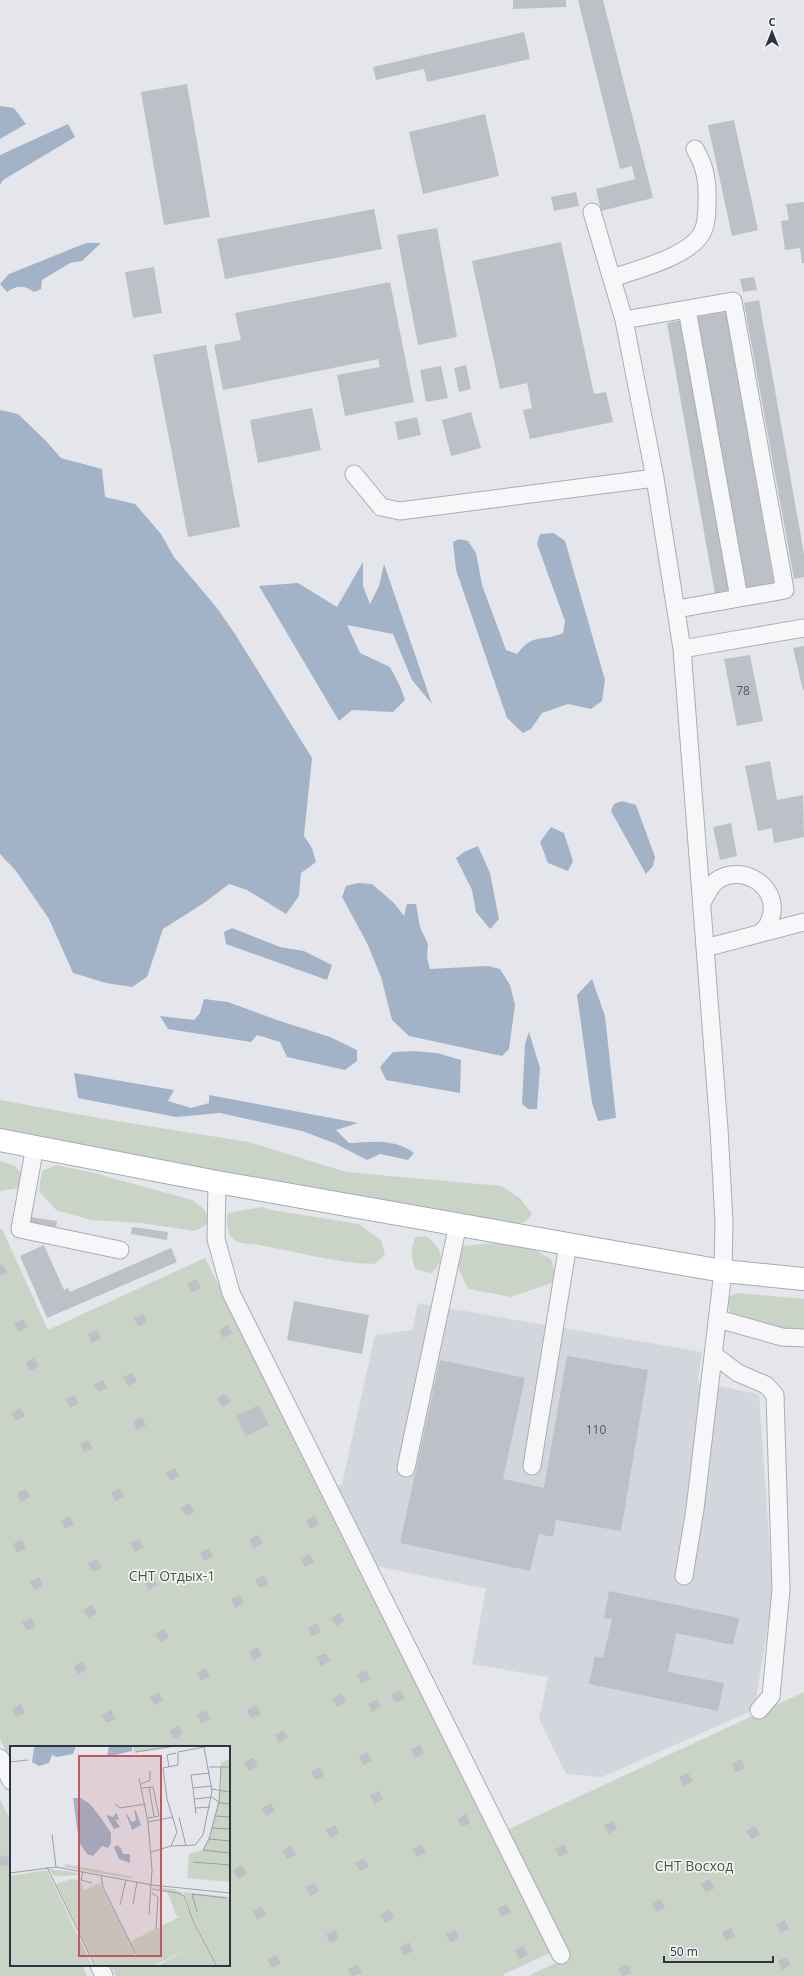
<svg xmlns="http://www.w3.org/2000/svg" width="804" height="1976" viewBox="0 0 804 1976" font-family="'Open Sans',sans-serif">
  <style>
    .built { fill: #d3d6dc }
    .green { fill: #c9d4c6 }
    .water { fill: #a3b3c7 }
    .building { fill: #bcc0c7 }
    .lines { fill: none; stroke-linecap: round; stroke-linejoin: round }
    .minor-casing { stroke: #a9adb5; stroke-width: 19 }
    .major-casing { stroke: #a5abb5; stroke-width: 24 }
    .minor { stroke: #f7f7f9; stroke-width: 17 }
    .major { stroke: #fff; stroke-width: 22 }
    .labels { text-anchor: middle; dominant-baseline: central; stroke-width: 3.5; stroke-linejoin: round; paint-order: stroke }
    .number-label { font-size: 12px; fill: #515762 }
    .park-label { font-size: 14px; fill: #415c3c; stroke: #f4f5f8 }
    .inset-road { fill: none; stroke: #9b9fa7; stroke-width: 1 }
    .view { fill: #c25763; fill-opacity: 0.15; stroke: #c25763; stroke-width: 2 }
    .inset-edge { fill: none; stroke: #2d3441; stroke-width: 2 }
  </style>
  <rect width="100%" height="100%" fill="#e4e6eb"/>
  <path class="built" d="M418,1303L702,1352L698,1382L759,1394L773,1595L754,1710L602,1777L566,1774L539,1719L548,1677L472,1664L486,1589L372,1565L334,1488L342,1484L375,1335L412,1330Z"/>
  <path class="green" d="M0,1100L104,1119L249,1142L346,1172L501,1186L520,1198L532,1214L525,1222L508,1226L0,1132Z
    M0,1161L15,1166L22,1175L18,1188L0,1191Z
    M56,1165L94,1173L192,1200L205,1210L209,1220L205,1226L194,1231L141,1223L91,1220L56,1210L39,1191L42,1171Z
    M262,1207L272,1210L359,1224L381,1240L385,1255L374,1264C335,1263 298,1252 259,1245C250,1243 241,1245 233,1239C226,1232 227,1222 228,1213Z
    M0,1229H2L48,1330L205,1258L552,1952L504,1974V1976H116L110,1965H229V1747H11V1762L0,1739Z
    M426,1236C440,1247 448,1259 431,1273L415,1269C411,1257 411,1249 415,1237Z
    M495,1243L531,1248L551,1259L555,1273L552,1283L511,1297L468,1289C460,1270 452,1266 463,1246Z
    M737,1293L804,1299V1332L778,1330L730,1317L728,1297Z
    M804,1692V1976H528L568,1957L507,1830Z
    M0,1799L11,1822V1965H82L87,1976H0Z"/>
  <path class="water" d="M0,106L14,108L26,124L0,139Z
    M68,124L75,137L3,180L0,185V155Z
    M86,243H101L82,261L70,263L42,280L41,289L34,292C24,285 17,285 7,292L0,284L9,274Z
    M0,410L18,414L46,441L61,458L102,469L105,497L135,504L161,534L174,557L217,608L235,634L312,758L304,836L312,848L316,862L301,873L299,896L286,914L247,890L229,884L204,903L163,929L147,977L132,987L106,983L73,973L49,919L16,871L0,854Z
    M554,533L565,541L605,680L602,701L591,709L568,704L542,713L531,729L523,733L507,718L456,570L453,542L459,539L468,541L476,553L482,585L506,650L517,654C534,632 540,643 563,633L565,621L537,544L540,534Z
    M363,562V586L370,604L379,586L384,564L432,704L412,680L393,634L347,625L360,653L390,667L400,686L405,700L393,712L352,710L339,721L259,586L298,583L337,607Z
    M622,801L636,805L655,857L653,866L646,874L611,811L614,804Z
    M551,827L564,833L573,861L568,871L548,863L540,842Z
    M478,846L490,873L499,919L490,929L476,912L472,890L456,858L464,852Z
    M358,883L372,884L394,903L404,916L407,904H416L420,927L428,944L427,958L430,969L488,966L500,969L510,985L515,1005L509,1049L502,1056L409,1036L392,1020L381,977L367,943L342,897L346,886Z
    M232,928L280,947L304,951L332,965L327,980L226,944L224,932Z
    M592,979L605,1016L616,1118L598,1121L592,1103L577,995Z
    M204,999L228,1002L277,1020L330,1037L357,1050V1061L345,1070L287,1057L280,1042L257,1035L251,1042L168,1029L160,1016L194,1020L200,1013Z
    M529,1032L540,1068L537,1109H528L522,1104L525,1044Z
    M413,1051L437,1053L461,1060L460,1093L386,1080L380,1067L393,1052Z
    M74,1073L174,1090L168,1101L191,1108L209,1103V1095L358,1123L336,1130L349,1143C372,1142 394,1138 414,1153L408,1160L380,1154L367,1160L334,1143L302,1131L220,1113L176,1117L78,1098Z"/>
  <path class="building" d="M513,0H566V7L513,9Z
    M578,0H603L653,198L601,211L596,189L635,179L632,166L620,169Z
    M524,32L530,59L427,82L424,69L376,80L373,67Z
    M187,84L210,217L164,225L141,92Z
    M485,114L499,176L423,194L409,132Z
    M734,120L758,230L732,236L708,125Z
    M576,192L579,206L554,211L551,197Z
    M804,202V263H802L800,248L785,250L781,221L789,220L786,204Z
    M374,209L382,249L225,279L217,239Z
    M437,228L457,337L418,345L397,235Z
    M561,242L594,394L606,392L613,422L530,439L523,410L532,408L527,383L500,389L472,261Z
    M154,267L162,313L133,318L125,272Z
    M754,277L757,290L743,292L740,279Z
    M390,282L414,402L345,416L337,375L380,367L378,359L223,390L214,345L241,340L235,313Z
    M759,300L804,554V577L794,579L744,303Z
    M726,312L774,583L745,588L696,317Z
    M683,320L731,591L715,594L667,323Z
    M206,345L240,527L188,537L153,355Z
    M466,365L471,389L459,392L454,368Z
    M441,366L448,398L426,402L420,370Z
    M312,408L321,450L258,463L250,420Z
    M471,412L481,448L451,456L442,420Z
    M417,417L421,435L398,440L395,422Z
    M804,646V690H803L793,648Z
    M750,655L763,721L737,726L724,659Z
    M770,761L777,800L803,795L804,837L774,843L772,828L758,831L745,766Z
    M731,823L737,856L720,860L713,827Z
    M30,1217L57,1221L56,1227L29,1223Z
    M132,1227L168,1232L167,1240L131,1234Z
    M44,1245L64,1290L68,1288L70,1292L171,1248L177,1262L47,1318L20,1256Z
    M2,1264L7,1272L0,1276V1265Z
    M196,1279L201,1288L192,1292L187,1284Z
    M294,1301L369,1315L362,1354L287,1340Z
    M143,1314L147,1322L138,1327L134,1318Z
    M23,1319L28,1327L19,1332L14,1324Z
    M228,1325L232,1334L223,1338L219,1330Z
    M97,1330L101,1338L92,1343L88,1334Z
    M567,1356L648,1370L621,1531L556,1520L553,1537L539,1534L530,1571L400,1543L440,1360L525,1378L503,1479L544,1488Z
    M34,1358L39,1366L30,1371L26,1362Z
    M132,1373L137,1381L128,1386L123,1377Z
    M103,1380L107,1388L98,1392L94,1384Z
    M226,1394L231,1402L222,1407L217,1398Z
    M74,1395L79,1403L70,1408L65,1399Z
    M259,1405L269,1425L246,1436L236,1416Z
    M20,1408L25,1416L16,1421L11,1413Z
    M142,1417L146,1425L137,1430L133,1421Z
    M88,1440L93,1448L84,1453L80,1444Z
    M175,1468L179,1476L170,1481L166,1472Z
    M120,1488L124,1497L115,1501L111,1493Z
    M26,1489L30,1497L21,1502L17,1493Z
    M190,1503L195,1512L186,1516L181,1508Z
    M70,1516L74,1524L65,1529L61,1521Z
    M315,1516L319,1524L310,1529L306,1520Z
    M258,1535L263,1543L253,1548L249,1539Z
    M22,1539L26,1548L17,1553L13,1544Z
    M139,1539L144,1547L135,1552L130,1543Z
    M209,1548L213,1556L204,1561L200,1553Z
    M309,1554L314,1562L305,1567L300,1558Z
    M97,1559L102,1567L93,1572L88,1563Z
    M264,1575L268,1584L259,1588L255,1580Z
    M39,1577L43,1586L34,1590L30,1582Z
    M153,1577L157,1585L148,1590L144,1581Z
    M609,1591L739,1618L733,1645L676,1633L668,1672L724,1683L718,1711L589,1684L595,1656L603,1658L612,1619L604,1618Z
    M240,1595L244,1603L235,1608L231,1599Z
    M92,1605L97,1613L88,1618L83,1610Z
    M340,1613L344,1621L336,1626L331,1618Z
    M31,1618L36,1626L27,1631L22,1622Z
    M317,1623L321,1632L312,1636L308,1628Z
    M164,1629L169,1638L160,1642L155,1634Z
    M258,1647L262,1656L253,1660L249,1652Z
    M326,1653L330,1661L321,1666L317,1657Z
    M83,1661L87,1670L78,1674L74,1666Z
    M206,1668L210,1676L201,1681L197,1673Z
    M366,1670L370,1679L361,1683L357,1675Z
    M400,1690L405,1698L396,1703L391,1695Z
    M159,1692L163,1701L154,1705L150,1697Z
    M342,1694L346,1702L337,1707L333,1698Z
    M377,1699L381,1707L372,1712L368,1704Z
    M21,1704L25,1713L16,1717L12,1709Z
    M256,1705L261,1714L251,1718L247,1710Z
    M111,1710L115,1719L106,1723L102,1715Z
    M206,1710L210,1719L201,1723L197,1715Z
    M179,1726L183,1734L174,1739L170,1730Z
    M284,1730L288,1738L279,1743L275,1735Z
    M420,1745L424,1753L415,1758L411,1749Z
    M367,1752L372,1761L363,1765L359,1757Z
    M253,1758L258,1766L249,1771L244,1762Z
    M741,1759L745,1768L736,1772L732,1764Z
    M320,1767L324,1776L315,1780L311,1772Z
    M688,1773L693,1781L684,1786L679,1777Z
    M379,1791L383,1799L374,1804L370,1795Z
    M271,1803L275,1811L266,1816L262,1808Z
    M466,1814L470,1823L461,1827L457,1819Z
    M613,1821L617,1829L608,1834L604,1825Z
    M335,1825L339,1833L330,1838L326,1830Z
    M755,1826L760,1835L751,1839L746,1831Z
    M421,1844L426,1853L417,1857L412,1849Z
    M564,1844L568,1853L559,1857L555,1849Z
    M291,1846L296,1855L287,1859L282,1851Z
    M7,1855L9,1865L0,1866V1857Z
    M364,1858L369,1867L360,1871L355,1863Z
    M242,1865L247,1874L238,1879L233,1870Z
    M710,1879L715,1888L706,1893L701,1884Z
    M315,1883L319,1891L310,1896L306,1887Z
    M661,1899L665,1908L656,1912L652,1904Z
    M506,1904L511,1912L502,1917L497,1909Z
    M262,1907L266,1915L257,1920L253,1911Z
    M390,1910L394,1918L385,1923L381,1914Z
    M785,1920L789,1929L781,1933L776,1925Z
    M731,1928L735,1936L726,1941L722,1932Z
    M335,1930L339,1939L330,1943L326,1935Z
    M455,1930L459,1938L450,1943L446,1934Z
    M409,1942L413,1951L404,1956L400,1947Z
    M523,1946L528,1955L519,1959L515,1951Z
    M276,1955L281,1963L272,1968L267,1960Z
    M787,1957L791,1965L782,1970L778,1961Z
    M357,1964L362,1973L352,1976L348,1969Z
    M627,1964L632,1973L622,1976L619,1969Z"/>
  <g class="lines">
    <g class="minor-casing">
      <path id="minor" d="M592,212L624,320L655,478L682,649L719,1129L724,1222L723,1271L695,1509L684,1576
        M612,278C636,270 692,256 703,231C707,222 707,212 707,201C708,181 705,166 695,149
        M687,309L739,598
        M624,320L733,301L785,590L677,609
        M354,474L381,507L400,511L655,478
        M682,649L804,628
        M702,902C706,896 711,885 716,881C744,861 784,890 769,922C768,926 764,929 762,932
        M705,948L804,922
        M35,1146L20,1229L120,1250
        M217,1182L216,1239L231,1293L561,1955
        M718,1319L782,1337L804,1338
        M714,1355L738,1373L766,1385L775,1395L781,1589L771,1696L759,1710
        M532,1466L568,1244
        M406,1468L458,1224
        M0,1758L11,1781
        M99,1965L104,1976"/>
    </g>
    <g class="major-casing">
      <path id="major" d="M0,1140L217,1182L568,1244L723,1271L804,1279"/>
    </g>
    <use href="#minor" class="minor"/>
    <use href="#major" class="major"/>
  </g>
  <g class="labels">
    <g class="number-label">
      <text x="743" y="690">78</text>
      <text x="596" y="1429">110</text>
    </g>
    <g class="park-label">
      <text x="172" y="1575">СНТ Отдых-1</text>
      <text x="694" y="1865">СНТ Восход</text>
    </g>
  </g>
  <g transform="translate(10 1746)">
    <rect width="220" height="220" fill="#e4e6eb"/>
    <path d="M123,0H168L124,7ZM220,9V136L177,132L179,108L192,104L198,95L210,48L211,16L218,14ZM56,118L120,130L123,133L54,121ZM39,123L63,126L72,129L44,130ZM37,124L66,186L83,220H0V130ZM61,133L70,134L74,144L90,137L125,207L121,211L127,208L121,195L171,170L167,171L157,145L143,141L164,143L171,146L184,177L207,220H146L183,200L143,220H86L46,138ZM173,146L220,151V220H208L185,177Z" fill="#c9d4c6"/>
    <path d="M26,0H66L63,8L47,11L42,9L39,17L29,20L22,16L24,2ZM99,0H122V5L97,11ZM63,52H71L80,58L91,72L101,87V97L98,102L92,100L83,110L77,108L69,96ZM124,64L126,65L131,79L122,84L115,65L122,76L126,74ZM106,67L113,81L109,74L105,73L110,81L104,83L96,69L103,71ZM107,99L111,102L113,108H120V117L109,113L104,101Z" fill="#a3b3c7"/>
    <path class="inset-road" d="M126,6L165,0M0,16L18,14M159,21L157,9L166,7M199,21H220M211,21L209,56L199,93L193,104L220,107M200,27L181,29L183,42L202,40M129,32L138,76L142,124L139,169M131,38L140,34V25M139,41L144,70M132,42L143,41L149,70L138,72M183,42L186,68M202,43L220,46M185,53L202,51L210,57L220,58M105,58L110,62L136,58M186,62L200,61M205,70L220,71M169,71L176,100M138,76L163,71M202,82L220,83M42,88L46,121M199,93L220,95M141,106L161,100L185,99L193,89L202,45L194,1L168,6V19L153,22L157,53L167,86L161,100M183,116L220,119M37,121L85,220M73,126L71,134L82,137M0,127L46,121L142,139L220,147M91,130L93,141L126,208M142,143L168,147L174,150L184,177L207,220M142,147L148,151L146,183M123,158L127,136M110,159L116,134M187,166L182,148L216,152"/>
    <path class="view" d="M69,10H151V210H69Z"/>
    <rect width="220" height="220" class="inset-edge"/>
  </g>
  <g transform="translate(772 32)" stroke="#f4f5f8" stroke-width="3" paint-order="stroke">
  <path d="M0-3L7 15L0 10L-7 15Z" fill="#2d3441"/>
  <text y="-6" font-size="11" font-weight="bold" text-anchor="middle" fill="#2d3441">С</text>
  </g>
  <path d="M664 1956v6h109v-6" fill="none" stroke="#2d3441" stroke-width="2"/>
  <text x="670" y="1956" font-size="12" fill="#2d3441" stroke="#f4f5f8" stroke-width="3" paint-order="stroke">50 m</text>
</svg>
